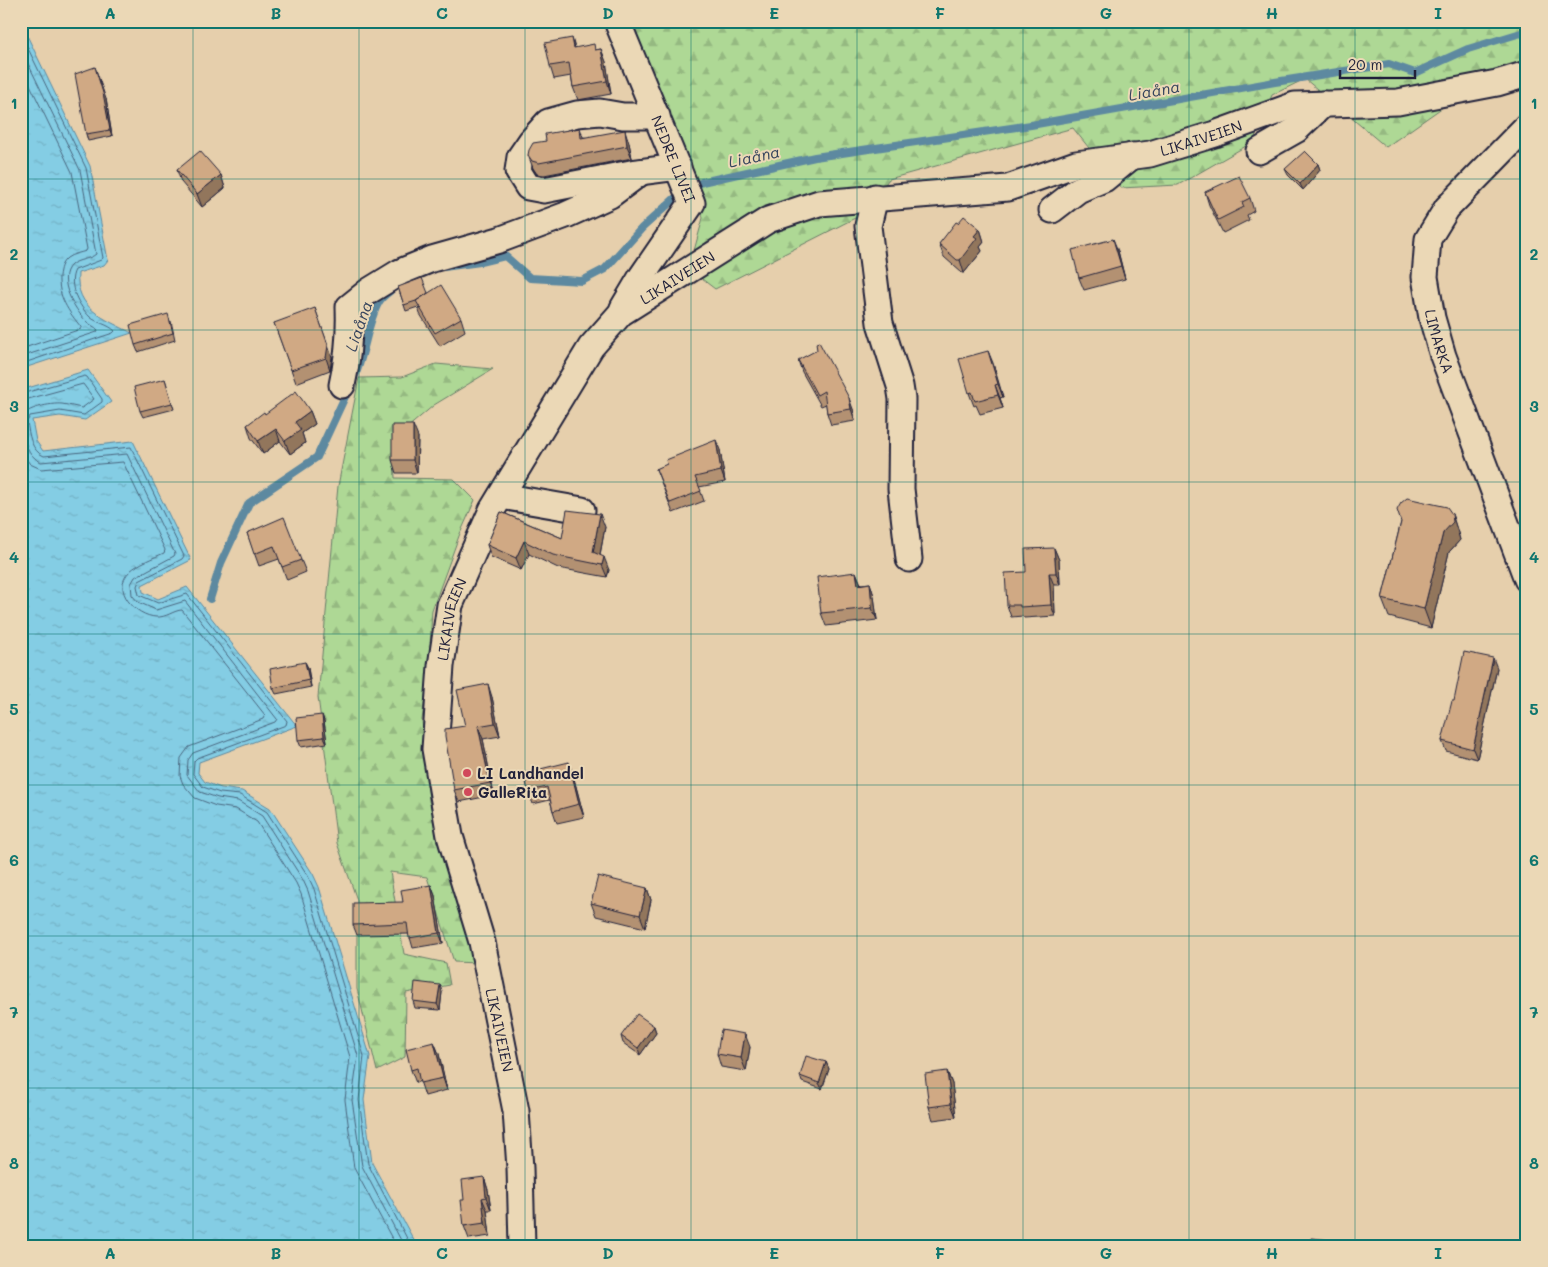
<svg xmlns="http://www.w3.org/2000/svg" width="1548" height="1267" viewBox="0 0 1548 1267" font-family="Mali,sans-serif">
  <style>
    .forest { fill: url(#forest-firs); stroke: #687d68 }
    .water { fill: url(#water-ripples); stroke: #5d89a0 }
    .lines { fill: none; stroke-linecap: round; stroke-linejoin: round }
    .shore { stroke: #49667f; stroke-width: 1 }
    .stream { stroke: #5d89a0; stroke-width: 8 }
    .minor-casing { stroke: #22223b; stroke-width: 29 }
    .minor { stroke: #ebd8b6; stroke-width: 25 }
    .wall { fill: #b39172; stroke: #22223b }
    .shaded-wall { fill: #92765c; stroke: #22223b }
    .building { fill: #d0a984; stroke: #22223b }
    .grid { fill: none; stroke: #0f766e; stroke-width: 1; stroke-opacity: 0.55 }
    .poi-dot { fill: #d1495b; stroke: #ebd8b6; stroke-width: 2 }
    .labels { text-anchor: middle; dominant-baseline: central; stroke-width: 4; stroke-linejoin: round; paint-order: stroke }
    .street-label { font-size: 15px; fill: #22223b; stroke: #ebd8b6 }
    .poi-label { font-size: 15px; font-weight: bold; fill: #22223b; stroke: #ebd8b6; text-anchor: start }
    .water-label { font-size: 16px; font-style: italic; fill: #36445d; stroke: #ebd8b6 }
    .neatline { fill: none; stroke: #0f766e; stroke-width: 2 }
    .grid-label { font-size: 16px; text-anchor: middle; font-weight: bold; fill: #0f766e }
  </style>
  <defs>
    <pattern id="forest-firs" width="22" height="20" patternUnits="userSpaceOnUse" patternTransform="scale(1.25)"><rect width="22" height="20" fill="#aed895"/><path d="M5 1l3.5 6h-7zM16 11l3.5 6h-7z" fill="#95b981"/></pattern>
    <pattern id="water-ripples" width="26" height="14" patternUnits="userSpaceOnUse" patternTransform="scale(1.25)"><rect width="26" height="14" fill="#84cde4"/><path d="M2 4q2-2 4 0t4 0M15 11q2-2 4 0t4 0" fill="none" stroke="#72b0c4"/></pattern>
  </defs>
  <rect width="100%" height="100%" fill="#e6cfac"/>
  <filter id="ink" filterUnits="userSpaceOnUse"><feTurbulence type="fractalNoise" baseFrequency=".02" numOctaves="2"/><feDisplacementMap in="SourceGraphic" scale="10" xChannelSelector="R" yChannelSelector="G"/><feConvolveMatrix kernelMatrix="1 2 1 2 8 2 1 2 1" color-interpolation-filters="sRGB"/></filter>
  <g filter="url(#ink)">
    <path class="forest" d="M629,21H1527V64L1473,86L1386,147L1305,79L1272,95L1253,142L1178,185L1121,188L1073,128L889,179L861,215L715,289L689,269L703,218L695,184Z
      M436,364L493,369L434,405L393,440L395,478L454,479L475,500L459,536L432,610L429,664L422,720L429,801L477,963L454,962L427,877L390,872L404,954L446,963L450,985L406,993L405,1057L377,1071L357,989V900L337,843L318,697L338,486L359,378L402,377Z"/>
    <path class="water" d="M21,23L90,166L108,260L104,265L78,273C75,309 105,319 132,333L21,369Z
      M88,370L111,402L85,420L60,416L32,420L36,441L43,451L133,441L191,560L142,585L143,592L158,599L187,587L297,726L199,762L198,773L205,782L221,788L242,791L270,808L313,874L319,887L370,1056L364,1100L372,1163L417,1246H21V390Z"/>
    <g class="lines">
      <path class="shore" d="M21,34L86,168L103,258L101,260L75,270C67,285 79,306 90,317C97,323 108,324 115,331L113,333L21,364
        M21,49L80,170L96,254C89,260 78,259 71,265C56,279 75,310 86,321C89,325 95,326 98,330L97,332L21,357
        M21,66L72,172L87,249L86,251C80,253 72,254 67,258C61,263 60,269 59,276C58,297 68,311 81,327V329L21,349
        M21,394L85,376L87,377L102,399V402L84,415L60,411L30,416L27,422C29,434 31,451 44,456L131,447L184,556L182,559L139,581L137,586L139,595L158,603L187,594L287,721L286,725L197,758L194,761L193,774L203,787L220,793L240,795L267,812L308,876L314,889L364,1056L359,1100L368,1164L411,1246
        M21,401L83,384L94,399L82,408C76,407 69,405 62,404C51,403 26,408 21,417
        M21,426C24,439 27,456 41,462L127,454L175,554L174,556L135,577L131,584L132,595L138,602L156,610L185,601L277,719L275,722L193,753L188,760L187,775L200,792L218,798L238,801L262,816L303,880L308,891L358,1056L352,1100L362,1166L404,1246
        M21,452L30,464L41,469L123,462L165,550L164,553C153,558 139,563 130,571C110,590 136,616 156,617C166,618 174,610 182,610L265,715L263,719L189,747L181,758L180,776L183,784L195,798L216,806L236,809L257,822L296,883L301,894L350,1057L345,1100L354,1168L396,1246"/>
      <path class="stream" d="M444,267L480,262L505,256L530,278L582,281L605,269L642,228L674,199L702,182L815,157L1031,125L1275,82L1389,64L1415,73L1468,49L1521,33L1527,37
        M354,378C365,355 367,322 379,302C381,298 386,294 390,291
        M210,599L221,563L249,503L317,457L349,388"/>
      <g class="minor-casing">
        <g id="minor">
          <path id="s1" d="M617,21L692,203L642,276L623,308"/>
          <path d="M657,116H623L600,112L577,114L548,122L531,141L520,157L518,171L528,187L544,190L631,173L678,167"/>
          <path id="s2" d="M1527,126L1447,208L1428,239L1425,277L1432,318L1443,356L1527,579"/>
          <path d="M1259,151L1296,130L1323,104"/>
          <path d="M875,197L868,226L880,323L900,386L902,399L901,489L909,559"/>
          <path d="M1052,210L1078,190L1104,179L1132,156"/>
          <path d="M342,385C348,359 350,334 349,307L369,291L400,272L432,259L499,240L566,215L610,195L641,172"/>
          <path d="M501,496L582,510"/>
          <path id="s3" d="M522,1246L520,1168L516,1111L482,942L450,836L435,749L441,666L450,605L492,510L591,347L621,313L768,220L819,203L1008,188L1076,164L1150,154L1215,134L1295,105L1398,102L1497,83L1527,74"/>
        </g>
      </g>
      <use href="#minor" class="minor"/>
    </g>
    <path class="wall" d="M572,38L575,48L596,50L601,49L606,62L611,94L578,100L573,87L571,76L554,79L550,66Z
      M106,99L112,136L88,141L86,134Z
      M580,128L583,137L629,143L632,158L544,175L537,174L533,168L528,155L546,141Z
      M1318,164L1320,170L1303,190L1288,175L1285,169Z
      M177,170L221,175L225,188L202,207L181,182Z
      M1205,192L1250,198L1254,211L1247,215L1249,220L1223,233L1209,205Z
      M958,223L980,229L984,242L980,247L982,251L964,273H962L944,257L939,244Z
      M1118,251L1125,279L1084,290L1079,278Z
      M398,287L428,293L461,318L465,331L440,346L420,314L418,307L406,311Z
      M171,321L175,340L138,352L135,345Z
      M274,323L332,357L330,370L296,383Z
      M988,351L1003,397L1000,398L1003,408L980,414L976,405L974,406L969,393Z
      M798,360L853,409L855,421L831,425L827,413L826,404L821,406L802,372Z
      M165,379L174,409L143,417L140,411Z
      M310,411L315,424L302,433L305,443L290,454L280,441L263,454L251,438L247,425L265,414Z
      M418,437L417,473H396L392,460Z
      M720,450L725,482L699,487L704,501L673,513L656,469Z
      M501,512L562,538L605,527L600,555L609,570L607,577L558,568L529,554L521,570L491,557L487,545Z
      M1452,514L1458,533L1460,540L1449,552L1431,628L1389,617L1382,599L1401,522Z
      M247,533L301,560L306,572L287,580L279,559L259,566Z
      M1054,548L1059,560L1060,585H1054L1055,616L1024,618L1023,616L1011,617L1007,605Z
      M856,572L861,584L870,583L874,596L877,620L826,626L821,613Z
      M305,662L308,668L311,687L276,694L273,688Z
      M1497,668L1477,759L1446,751L1442,741L1454,701Z
      M492,697L500,736L483,739L494,795L459,802L454,790L465,726Z
      M322,715L324,721L327,743L301,747L298,740Z
      M573,775L584,817L557,823L553,811L550,800L533,804L528,791Z
      M431,885L435,896L443,943L413,948L409,934L357,935L353,925L403,902Z
      M647,888L651,900L645,928L596,916L591,903Z
      M442,992L440,1010L415,1008L413,1001Z
      M654,1026L656,1033L640,1055L623,1043L621,1036Z
      M434,1042L439,1054L447,1090L425,1096L420,1081L416,1083L411,1070Z
      M750,1047L746,1071L721,1067L717,1054Z
      M826,1062L829,1069L822,1089L802,1082L800,1076Z
      M947,1071L952,1084L956,1117L933,1120L929,1107Z
      M484,1177L488,1190L491,1210H487L490,1236L469,1239L464,1226V1200Z"/>
    <path class="shaded-wall" d="M601,49L606,62L611,94L607,81Z
      M95,67L106,99L112,136L110,130Z
      M625,130L629,143L632,158L627,146Z
      M1318,164L1320,170L1303,190L1300,184Z
      M221,175L225,188L202,207L197,194Z
      M980,229L984,242L980,247L982,251L964,273L960,260L974,236Z
      M1113,239L1118,251L1125,279L1121,266Z
      M315,308L332,357L330,370L326,358Z
      M988,351L993,363L1003,397L998,384Z
      M995,385L1000,398L1003,408L998,395Z
      M849,398L853,409L855,421L851,409Z
      M310,411L315,424L302,433L305,443L290,454L285,441L295,422Z
      M413,425L418,437L417,473L413,460Z
      M276,429L280,441L263,454L258,441Z
      M716,440L720,450L725,482L721,471Z
      M600,514L605,527L598,565L593,552Z
      M1452,514L1458,533L1460,540L1449,552L1431,628L1424,609L1443,533Z
      M524,541L529,554L521,570L516,558Z
      M1054,548L1059,560L1060,585L1056,573Z
      M604,557L609,570L607,577L602,565Z
      M856,572L861,585H858Z
      M1049,573L1054,585L1055,616L1051,605Z
      M870,583L874,596L877,620L872,608Z
      M1493,658L1497,668L1477,759L1473,749Z
      M305,662L308,668L311,687L309,680Z
      M488,684L492,697L500,736L495,723Z
      M322,715L324,721L327,743L324,737Z
      M478,726L483,739L494,795L490,783Z
      M569,762L573,775L584,817L579,804Z
      M431,885L435,896L443,943L439,933Z
      M647,888L651,900L645,928L640,915Z
      M440,985L442,992L440,1010L437,1004Z
      M654,1026L656,1033L640,1055L638,1048Z
      M745,1034L750,1047L746,1071L741,1058Z
      M434,1042L439,1054L447,1090L443,1078Z
      M826,1062L829,1069L822,1089L819,1083Z
      M947,1071L952,1084L956,1117L951,1104Z
      M484,1177L488,1190L491,1210L486,1197Z
      M482,1198L487,1210L490,1236L485,1223Z"/>
    <path class="building" d="M572,38L574,48L594,44L595,50L601,49L607,81L573,87L569,63L550,66L545,43Z
      M95,67L103,93L110,130L86,134L75,74Z
      M580,128L581,138L625,130L627,146L539,163L532,161L528,155L529,150L533,143L546,141L545,134Z
      M200,151L221,175L197,194L177,170Z
      M1305,151L1318,164L1300,184L1285,169Z
      M1239,176L1250,198L1242,202L1244,207L1218,220L1205,192Z
      M964,216L980,229L974,236L977,238L960,260H957L939,244L956,222L958,223Z
      M1113,239L1121,266L1079,278L1072,250Z
      M422,278L428,293L416,301L404,305L398,287Z
      M441,285L461,318L435,333L416,301Z
      M315,308L328,345L326,358L291,370L274,323Z
      M168,314L173,333L135,345L130,325Z
      M819,342L849,398L851,409L827,413L824,391L817,395L798,360L817,350L816,343Z
      M988,351L998,384L995,385L998,395L975,401L972,392L969,393L959,359Z
      M165,379L172,403L140,411L134,387Z
      M296,391L310,411L295,422L301,430L285,441L276,429L258,441L247,425L264,412L265,414Z
      M392,425H413V460H392Z
      M716,440L721,471L695,477L701,491L670,503L656,469L667,464L666,460Z
      M1407,498L1447,507L1452,514L1453,522L1443,533L1424,609L1382,599L1401,522L1397,510L1401,503Z
      M567,510L600,514L593,552L604,557L602,565L553,555L524,541L516,558L487,545L501,512L562,538Z
      M284,517L301,560L282,567L274,546L254,554L247,533Z
      M1054,548L1056,573H1049L1051,605L1020,607V605H1007L1005,573L1026,572L1025,549Z
      M856,572L858,585L870,583L872,608L821,613L817,577Z
      M1464,652L1493,658L1473,749L1442,741L1452,701H1454Z
      M305,662L309,680L273,688L270,669Z
      M488,684L495,723L478,726L490,783L454,790L445,736V729L465,726L457,690Z
      M322,715L324,737L298,740L296,718Z
      M569,762L579,804L553,811L547,787L528,791L524,773Z
      M598,876L647,888L640,915L591,903Z
      M431,885L439,933L409,938L407,923L353,925V903L403,902L401,890Z
      M415,982L440,985L437,1004L413,1001Z
      M637,1014L654,1026L638,1048L621,1036Z
      M721,1030L745,1034L741,1058L717,1054Z
      M434,1042L443,1078L420,1083L417,1068L411,1070L406,1049Z
      M806,1056L826,1062L819,1083L800,1076Z
      M947,1071L951,1104L929,1107L925,1074Z
      M484,1177L486,1197L482,1198L485,1223L464,1226L461,1200H464L462,1180Z
      M1311,1238L1341,1241V1246H1310Z"/>
  </g>
  <path class="grid" d="M193,21V1246M359,21V1246M525,21V1246M691,21V1246M857,21V1246M1023,21V1246M1189,21V1246M1355,21V1246M21,179H1527M21,330H1527M21,482H1527M21,634H1527M21,785H1527M21,936H1527M21,1088H1527"/>
  <g class="poi-dot">
    <circle cx="467" cy="773" r="5"/>
    <circle cx="468" cy="792" r="5"/>
  </g>
  <g class="labels">
    <g class="street-label">
      <text stroke="none"><textPath href="#s3" startOffset="1609">LIKAIVEIEN</textPath></text>
      <text stroke="none"><textPath href="#s1" startOffset="149">NEDRE LIVEI</textPath></text>
      <text stroke="none"><textPath href="#s3" startOffset="1058">LIKAIVEIEN</textPath></text>
      <text stroke="none"><textPath href="#s2" startOffset="255">LIMARKA</textPath></text>
      <text stroke="none"><textPath href="#s3" startOffset="638">LIKAIVEIEN</textPath></text>
      <text transform="translate(500 1030) rotate(78)">LIKAIVEIEN</text>
    </g>
    <g class="poi-label">
      <text x="477" y="773">LI Landhandel</text>
      <text x="478" y="792">GalleRita</text>
    </g>
    <g class="water-label">
      <text transform="translate(1154 90) rotate(-10)">Liaåna</text>
      <text transform="translate(754 156) rotate(-12)">Liaåna</text>
      <text transform="translate(358 326) rotate(-71)">Liaåna</text>
    </g>
  </g>
  <rect width="1548" height="1267" fill="none" stroke="#ebd8b6" stroke-width="55"/>
  <path d="M1340 70v8h75v-8" fill="none" stroke="#22223b" stroke-width="2.5"/>
  <text x="1348" y="70" font-size="15" fill="#22223b" stroke="#ebd8b6" stroke-width="4" paint-order="stroke">20 m</text>
  <rect x="28" y="28" width="1492" height="1212" class="neatline"/>
  <g class="grid-label">
    <text x="110" y="19">A</text>
    <text x="276" y="19">B</text>
    <text x="442" y="19">C</text>
    <text x="608" y="19">D</text>
    <text x="774" y="19">E</text>
    <text x="940" y="19">F</text>
    <text x="1106" y="19">G</text>
    <text x="1272" y="19">H</text>
    <text x="1438" y="19">I</text>
    <text x="14" y="109">1</text>
    <text x="1534" y="109">1</text>
    <text x="14" y="260">2</text>
    <text x="1534" y="260">2</text>
    <text x="14" y="412">3</text>
    <text x="1534" y="412">3</text>
    <text x="14" y="563">4</text>
    <text x="1534" y="563">4</text>
    <text x="14" y="715">5</text>
    <text x="1534" y="715">5</text>
    <text x="14" y="866">6</text>
    <text x="1534" y="866">6</text>
    <text x="14" y="1018">7</text>
    <text x="1534" y="1018">7</text>
    <text x="14" y="1169">8</text>
    <text x="1534" y="1169">8</text>
    <text x="110" y="1259">A</text>
    <text x="276" y="1259">B</text>
    <text x="442" y="1259">C</text>
    <text x="608" y="1259">D</text>
    <text x="774" y="1259">E</text>
    <text x="940" y="1259">F</text>
    <text x="1106" y="1259">G</text>
    <text x="1272" y="1259">H</text>
    <text x="1438" y="1259">I</text>
  </g>
</svg>
